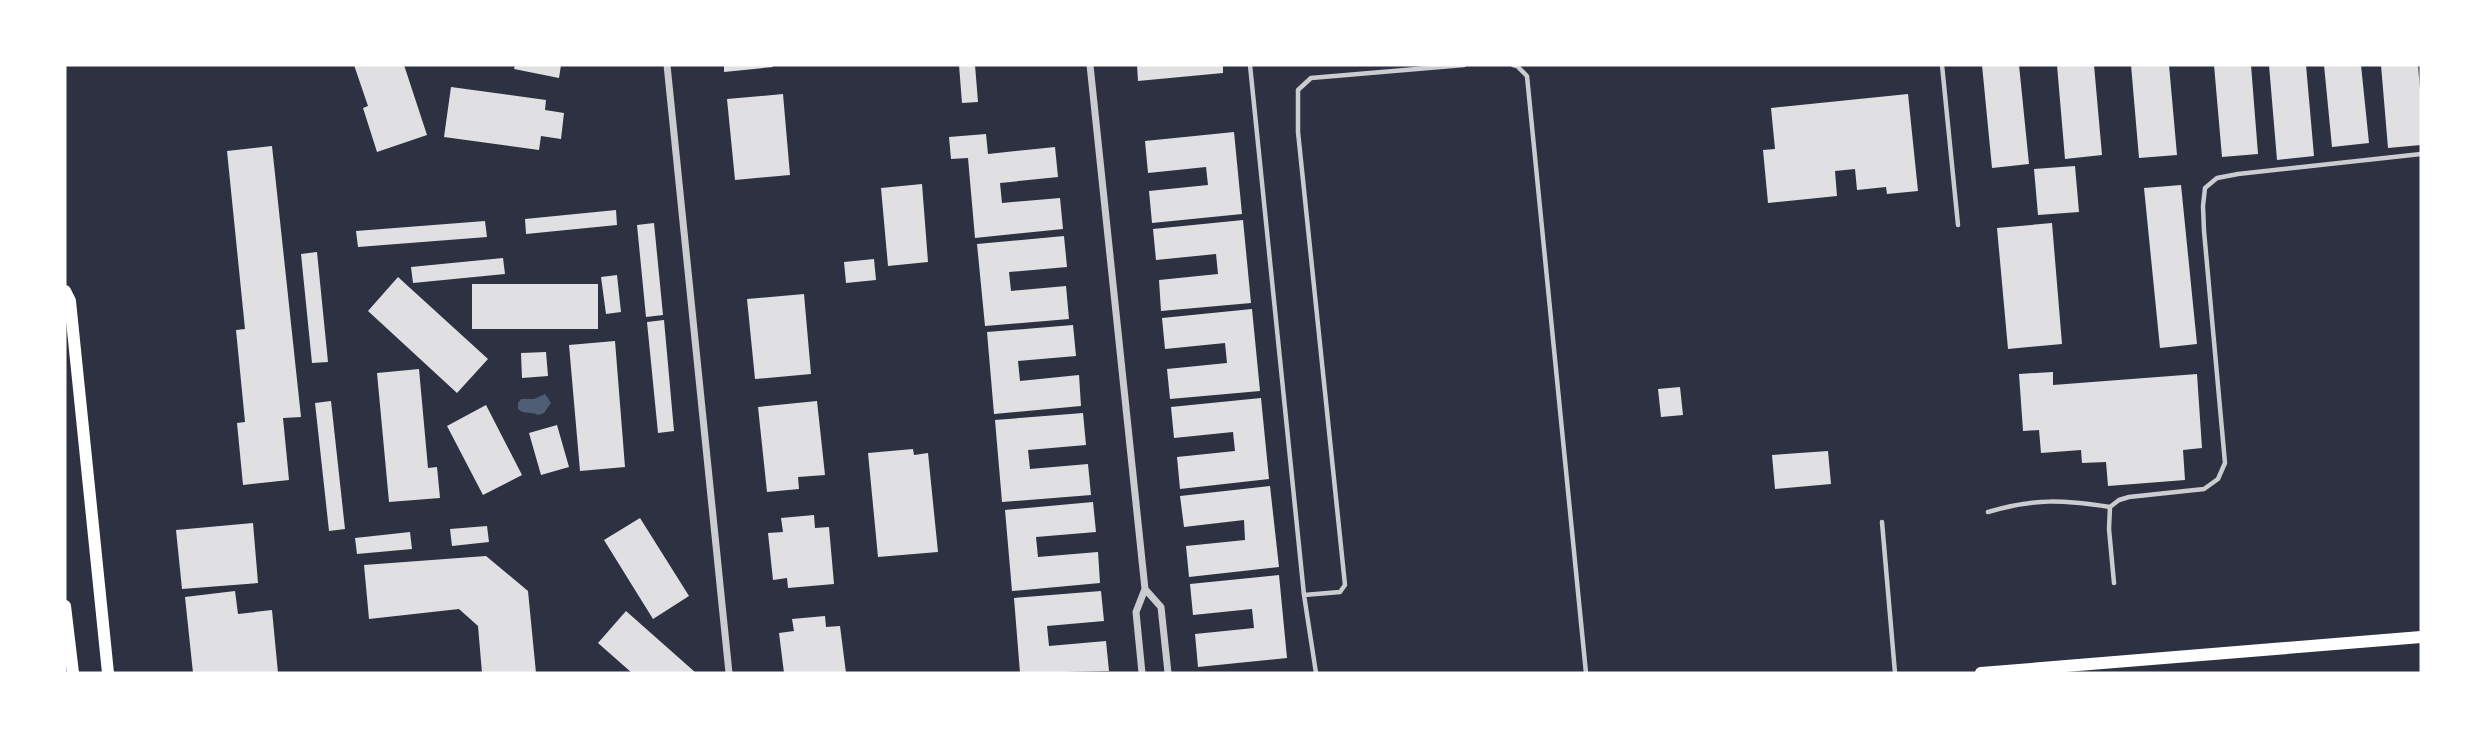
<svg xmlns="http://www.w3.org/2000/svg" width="2486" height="738" viewBox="0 0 2486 738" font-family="Manrope,sans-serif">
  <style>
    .water { fill: #4f5d75 }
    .building { fill: #e0e0e3 }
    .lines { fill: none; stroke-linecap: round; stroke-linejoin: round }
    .service { stroke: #caccd0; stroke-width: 4.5 }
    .minor { stroke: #caccd0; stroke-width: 7 }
    .secondary { stroke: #fff; stroke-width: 12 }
  </style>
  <rect width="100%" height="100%" fill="#2d3142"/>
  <path class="water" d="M545,394L551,403L544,413L538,415C531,411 524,415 518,409V403L521,399H534Z"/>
  <path class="building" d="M354,65H404L427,135L377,152L363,108L368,106Z
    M515,65H561L559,78L514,69Z
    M724,65H772L773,67L724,72Z
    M959,65H975L978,102L962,103Z
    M1137,65H1223V73L1138,81Z
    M1982,65H2019L2029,164L1992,168Z
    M2057,65H2094L2102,155L2065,159Z
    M2131,65H2169L2177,155L2139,158Z
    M2214,65H2251L2258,154L2222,157Z
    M2269,65H2306L2314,156L2277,160Z
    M2324,65H2361L2369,143L2332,147Z
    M2381,65H2418L2421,102V145L2388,148Z
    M451,87L546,100L545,110L564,113L561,139L541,136L539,150L444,137Z
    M783,94L790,175L735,180L727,99Z
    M1908,94L1918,191L1887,194L1886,187L1857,190L1855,169L1835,171L1837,196L1768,203L1763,150L1775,149L1771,108Z
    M1234,132L1242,214L1152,223L1149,191L1208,185L1206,167L1148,173L1145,141Z
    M986,134L988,154L1055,147L1058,177L1000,183L1002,203L1060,198L1063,229L975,238L968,158L951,159L949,137Z
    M272,146L301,417L283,418L289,480L243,485L237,423L245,422L236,330L245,329L227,151Z
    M2075,166L2079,212L2038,215L2034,169Z
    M922,184L928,262L888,266L881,188Z
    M2181,185L2197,344L2160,348L2144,188Z
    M616,210L617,225L526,234L525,219Z
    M1243,220L1251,303L1161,311L1159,280L1218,274L1216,254L1156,260L1153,229Z
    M485,221L487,237L358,247L356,231Z
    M654,223L663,315L646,317L637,225Z
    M2052,223L2062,344L2008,349L1997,228Z
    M1064,236L1067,267L1009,272L1011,291L1066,286L1069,319L985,326L977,244Z
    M317,252L328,362L312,363L301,254Z
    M503,258L505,274L413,283L411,267Z
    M874,259L876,280L846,283L844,262Z
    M617,275L621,312L606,314L601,277Z
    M398,277L488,359L457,393L368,311Z
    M472,284H598V329H472Z
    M804,294L811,374L755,379L747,299Z
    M1252,309L1260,391L1170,399L1167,369L1227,363L1225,343L1165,349L1162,318Z
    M664,320L674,431L658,433L647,322Z
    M1073,325L1076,356L1018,361L1020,381L1079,375L1081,406L994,414L987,332Z
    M615,341L625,467L580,471L569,345Z
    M546,352L548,376L522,378L521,353Z
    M419,369L428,468L437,467L440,498L389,502L377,373Z
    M2053,372V385L2197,374L2202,448L2183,450L2185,480L2108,486L2106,462L2082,463L2081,450L2041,453L2039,430L2023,431L2019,374Z
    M1680,387L1683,415L1661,417L1658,389Z
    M1261,398L1269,479L1180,489L1177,457L1235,451L1233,432L1174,438L1171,407Z
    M331,401L345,529L329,531L315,403Z
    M817,401L825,475L798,477L799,489L767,492L758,407Z
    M486,405L522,475L483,495L447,426Z
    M1083,413L1086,445L1028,450L1030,469L1088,464L1091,495L1002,502L995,420Z
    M557,425L569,467L541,475L529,433Z
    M913,449L914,455L928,453L938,552L878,557L868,453Z
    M1828,451L1831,484L1775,489L1772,455Z
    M1270,486L1279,567L1189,577L1186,546L1245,540L1244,520L1184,527L1180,496Z
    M1093,502L1096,532L1036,537L1038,557L1098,552L1100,583L1012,591L1005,510Z
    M814,515L815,528L829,527L834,584L788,588L787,578L773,580L768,533L783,532L781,518Z
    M640,518L689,596L653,619L604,540Z
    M253,523L258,583L182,589L176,530Z
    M487,526L489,542L452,546L450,529Z
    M410,532L412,549L357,554L355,538Z
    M486,556L528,591L536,673H482L478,626L459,609L369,619L364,565Z
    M1279,575L1287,658L1198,667L1195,634L1254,628L1252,609L1193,615L1190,584Z
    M235,591L238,614L272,610L278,673H193L185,597Z
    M1101,591L1104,621L1047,626L1049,646L1106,641L1109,671L1020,673L1014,598Z
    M626,611L696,673H632L598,643Z
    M825,616L826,627L840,626L846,673H784L779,633L794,631L792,619Z"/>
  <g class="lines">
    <path class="service" d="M1250,65L1304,595L1316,673
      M1513,65L1517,66L1527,76L1586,673
      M1942,65L1958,225
      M1988,512C2036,498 2062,500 2110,507
      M1882,522L1895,673
      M2114,583L2109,529L2110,507L2119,500L2129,497L2204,489L2218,479L2225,463L2204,231L2203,206L2205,188L2217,178L2238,174L2421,154
      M1304,595L1340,592L1345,585L1298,132V90L1311,78L1464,65"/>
    <path class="minor" d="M667,65L729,673
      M1090,65L1145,589L1136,612L1142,673
      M1145,589L1161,607L1168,673"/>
    <path class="secondary" d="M65,291L70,301L108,673
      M65,606L73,673
      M1981,673L2421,637"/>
  </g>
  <rect width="2486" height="738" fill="none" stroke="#ffffff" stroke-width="133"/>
</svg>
